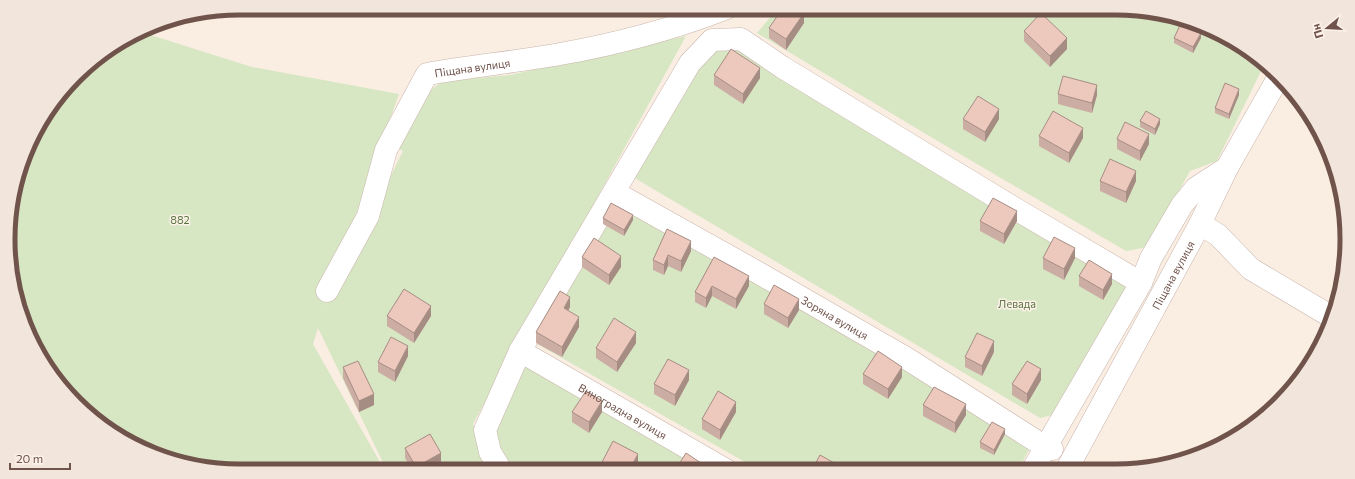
<svg xmlns="http://www.w3.org/2000/svg" width="1355" height="479" viewBox="0 0 1355 479" font-family="Commissioner,sans-serif">
  <style>
    .green { fill: #d7e6c3 }
    .lines { fill: none; stroke-linecap: round; stroke-linejoin: round }
    .minor-casing { stroke: #cab4ab; stroke-width: 23 }
    .tertiary-casing { stroke: #cab4ab; stroke-width: 23 }
    .minor { stroke: #fff; stroke-width: 22 }
    .tertiary { stroke: #fff; stroke-width: 22 }
    .wall { fill: #ccada3 }
    .shaded-wall { fill: #a68d84 }
    .building { fill: #edc9bd; stroke: #a68d84 }
    .labels { text-anchor: middle; dominant-baseline: central; stroke-width: 3; stroke-linejoin: round; paint-order: stroke }
    .street-label { font-size: 11px; fill: #70534b; stroke: #fdf2e9 }
    .park-label { font-size: 11px; fill: #5b7544; stroke: #fdf2e9 }
    .rim { fill: none; stroke: #70534b; stroke-width: 5 }
  </style>
  <rect width="100%" height="100%" fill="#faeee3"/>
  <path class="green" d="M778,8H1115L1175,16L1256,56L1264,65L1217,161L1190,171L1148,247L1126,251L941,143L757,33Z
    M141,32L252,67L399,94L356,214L326,306L403,151L393,146L419,99L443,81L510,75L686,36L473,424L481,446L499,470L387,471L318,328L313,344L385,471H240L180,463L111,432L47,368L16,299L10,210L32,137L87,66Z
    M735,39L1134,285L1057,414L1040,418L633,177L697,59Z
    M618,190L1035,438L1019,469L759,470L532,341Z
    M524,354L729,470H514L495,439L499,401Z"/>
  <g class="lines">
    <g class="minor-casing">
      <g id="minor">
        <path id="s1" d="M614,192L757,272L906,358L1036,441L1052,449"/>
        <path d="M1200,224L1218,235L1251,269L1332,317"/>
        <path id="s2" d="M327,291L368,216L386,150L427,74C471,66 516,62 560,54C617,44 673,29 727,8"/>
        <path id="s3" d="M520,351L726,470"/>
        <path d="M1033,469L1141,283L1151,258L1182,205L1196,188L1227,168"/>
        <path d="M501,470L490,452L485,430L520,351L690,63L712,40L741,39L782,67L1019,211L1141,283"/>
      </g>
    </g>
    <g class="tertiary-casing">
      <g id="tertiary">
        <path id="s4" d="M1067,469L1200,224L1227,168L1277,80"/>
      </g>
    </g>
    <use href="#minor" class="minor"/>
    <use href="#tertiary" class="tertiary"/>
  </g>
  <path class="wall" d="M804,23L786,50L769,38V28Z
    M1024,31L1067,49L1050,67L1024,41Z
    M1174,38H1201L1193,53L1174,43Z
    M714,75L760,78L743,104L714,85Z
    M1058,94L1097,95L1092,113L1058,104Z
    M1239,95L1229,119L1215,113V108Z
    M963,119H999L985,142L963,129Z
    M1140,121L1160,124L1155,135L1140,127Z
    M1039,136L1083,138L1069,163L1039,146Z
    M1117,139L1149,144L1140,161L1117,149Z
    M1100,181H1136L1126,203L1100,191Z
    M603,218L633,220L624,236L603,224Z
    M980,221H1017L1004,244L980,231Z
    M667,229L691,251L681,272L668,266L664,275L653,270V260Z
    M582,257L621,267L609,285L582,267Z
    M714,257L749,286L736,309L712,296L706,308L695,302V292Z
    M1043,258H1075L1064,280L1043,269Z
    M1079,276L1112,284L1103,300L1079,286Z
    M764,304L799,310L788,328L764,314Z
    M570,307L568,311L579,327L562,357L536,343V332Z
    M387,316H431L414,343L387,326Z
    M636,343L617,372L596,358V348Z
    M994,352L982,376L965,367V357Z
    M408,356L395,382L378,372V362Z
    M343,367L374,405L359,412L343,378Z
    M863,374L902,377L888,399L863,384Z
    M689,380L675,406L654,394V384Z
    M1041,380L1027,404L1012,395V384Z
    M923,405L966,415L955,433L923,416Z
    M572,412H602L589,433L572,422Z
    M736,412L720,440L702,429V419Z
    M1005,434L994,455L980,448V442Z
    M405,448L441,464L428,471H412L405,458Z"/>
  <path class="shaded-wall" d="M804,13V23L786,50V39Z
    M1201,33V38L1193,53V47Z
    M1067,38V49L1050,67V56Z
    M760,68V78L743,104V94Z
    M1097,85V95L1092,113V103Z
    M1239,89V95L1229,119V114Z
    M999,109V119L985,142V132Z
    M1160,119V124L1155,135V129Z
    M1083,128V138L1069,163V153Z
    M1149,134V144L1140,161V151Z
    M1136,171V181L1126,203V192Z
    M1017,211V221L1004,244V234Z
    M633,215V220L624,236V230Z
    M691,241V251L681,272V261Z
    M1075,248V258L1064,280V269Z
    M668,255V266L664,275V265Z
    M621,256V267L609,285V275Z
    M1112,274V284L1103,300V290Z
    M749,276V286L736,309V299Z
    M712,286V296L706,308V298Z
    M570,297V307L564,318V308Z
    M799,299V310L788,328V318Z
    M431,306V316L414,343V333Z
    M579,317V327L562,357V347Z
    M636,332V343L617,372V362Z
    M994,341V352L982,376V366Z
    M408,346V356L395,382V371Z
    M902,367V377L888,399V389Z
    M1041,369V380L1027,404V394Z
    M689,370V380L675,406V395Z
    M374,394V405L359,412V401Z
    M602,401V412L589,433V422Z
    M736,402V412L720,440V430Z
    M966,404V415L955,433V423Z
    M1005,429V434L994,455V450Z
    M441,453V464L428,471H416V467Z
    M638,454V464L635,470H629Z
    M704,465V470H701Z"/>
  <path class="building" d="M783,8H797L804,13L786,39L769,28Z
    M1041,13L1067,38L1050,56L1024,31Z
    M1181,23L1201,33L1193,47L1174,38Z
    M731,49L760,68L743,94L714,75Z
    M1063,76L1097,85L1092,103L1058,94Z
    M1225,83L1239,89L1229,114L1215,108Z
    M978,96L999,109L985,132L963,119Z
    M1053,111L1083,128L1069,153L1039,136Z
    M1146,111L1160,119L1155,129L1140,121Z
    M1125,122L1149,134L1140,151L1117,139Z
    M1110,159L1136,171L1126,192L1100,181Z
    M993,198L1017,211L1004,234L980,221Z
    M611,203L633,215L624,230L603,218Z
    M667,229L691,241L681,261L668,255L664,265L653,260Z
    M1054,237L1075,248L1064,269L1043,258Z
    M594,238L621,256L609,275L582,257Z
    M714,257L749,276L736,299L712,286L706,298L695,292Z
    M1089,260L1112,274L1103,290L1079,276Z
    M774,285L799,299L788,318L764,304Z
    M404,289L431,306L414,333L387,316Z
    M560,291L570,297L564,308L579,317L562,347L536,332Z
    M614,318L636,332L617,362L596,348Z
    M977,333L994,341L982,366L965,357Z
    M391,337L408,346L395,371L378,362Z
    M878,351L902,367L888,389L863,374Z
    M668,359L689,370L675,395L654,384Z
    M358,361L374,394L359,401L343,367Z
    M1027,361L1041,369L1027,394L1012,384Z
    M934,387L966,404L955,423L923,405Z
    M586,391L602,401L589,422L572,412Z
    M718,391L736,402L720,430L702,419Z
    M992,422L1005,429L994,450L980,442Z
    M430,434L441,453L416,467L405,448Z
    M613,441L638,454L629,470H598Z
    M686,453L704,465L701,470H677L676,469Z
    M820,455L845,469V470H812Z"/>
  <g class="labels">
    <g class="street-label">
      <text stroke="none"><textPath href="#s2" startOffset="286">Піщана вулиця</textPath></text>
      <text stroke="none"><textPath href="#s4" startOffset="221">Піщана вулиця</textPath></text>
      <text stroke="none"><textPath href="#s1" startOffset="254">Зоряна вулиця</textPath></text>
      <text stroke="none"><textPath href="#s3" startOffset="119">Виноградна вулиця</textPath></text>
    </g>
    <g class="park-label">
      <text x="180" y="219">882</text>
      <text x="1017" y="303">Левада</text>
    </g>
  </g>
  <path d="M0 0H1355V479H0ZM239 15H1116A224 224 0 0 1 1340 239V240A224 224 0 0 1 1116 464H239A224 224 0 0 1 15 240V239A224 224 0 0 1 239 15Z" fill="#f2e5dc" fill-rule="evenodd"/>
  <path class="rim" d="M239 15H1116A224 224 0 0 1 1340 239V240A224 224 0 0 1 1116 464H239A224 224 0 0 1 15 240V239A224 224 0 0 1 239 15Z"/>
  <g transform="translate(1327 28) rotate(252)" stroke="#fdf2e9" stroke-width="3" paint-order="stroke">
  <path d="M0-3L7 15L0 10L-7 15Z" fill="#70534b"/>
  <text y="-6" font-size="11" font-weight="bold" text-anchor="middle" fill="#70534b">Пн</text>
  </g>
  <path d="M10 463v6h60v-6" fill="none" stroke="#70534b" stroke-width="2"/>
  <text x="16" y="463" font-size="12" fill="#70534b" stroke="#fdf2e9" stroke-width="3" paint-order="stroke">20 m</text>
</svg>
